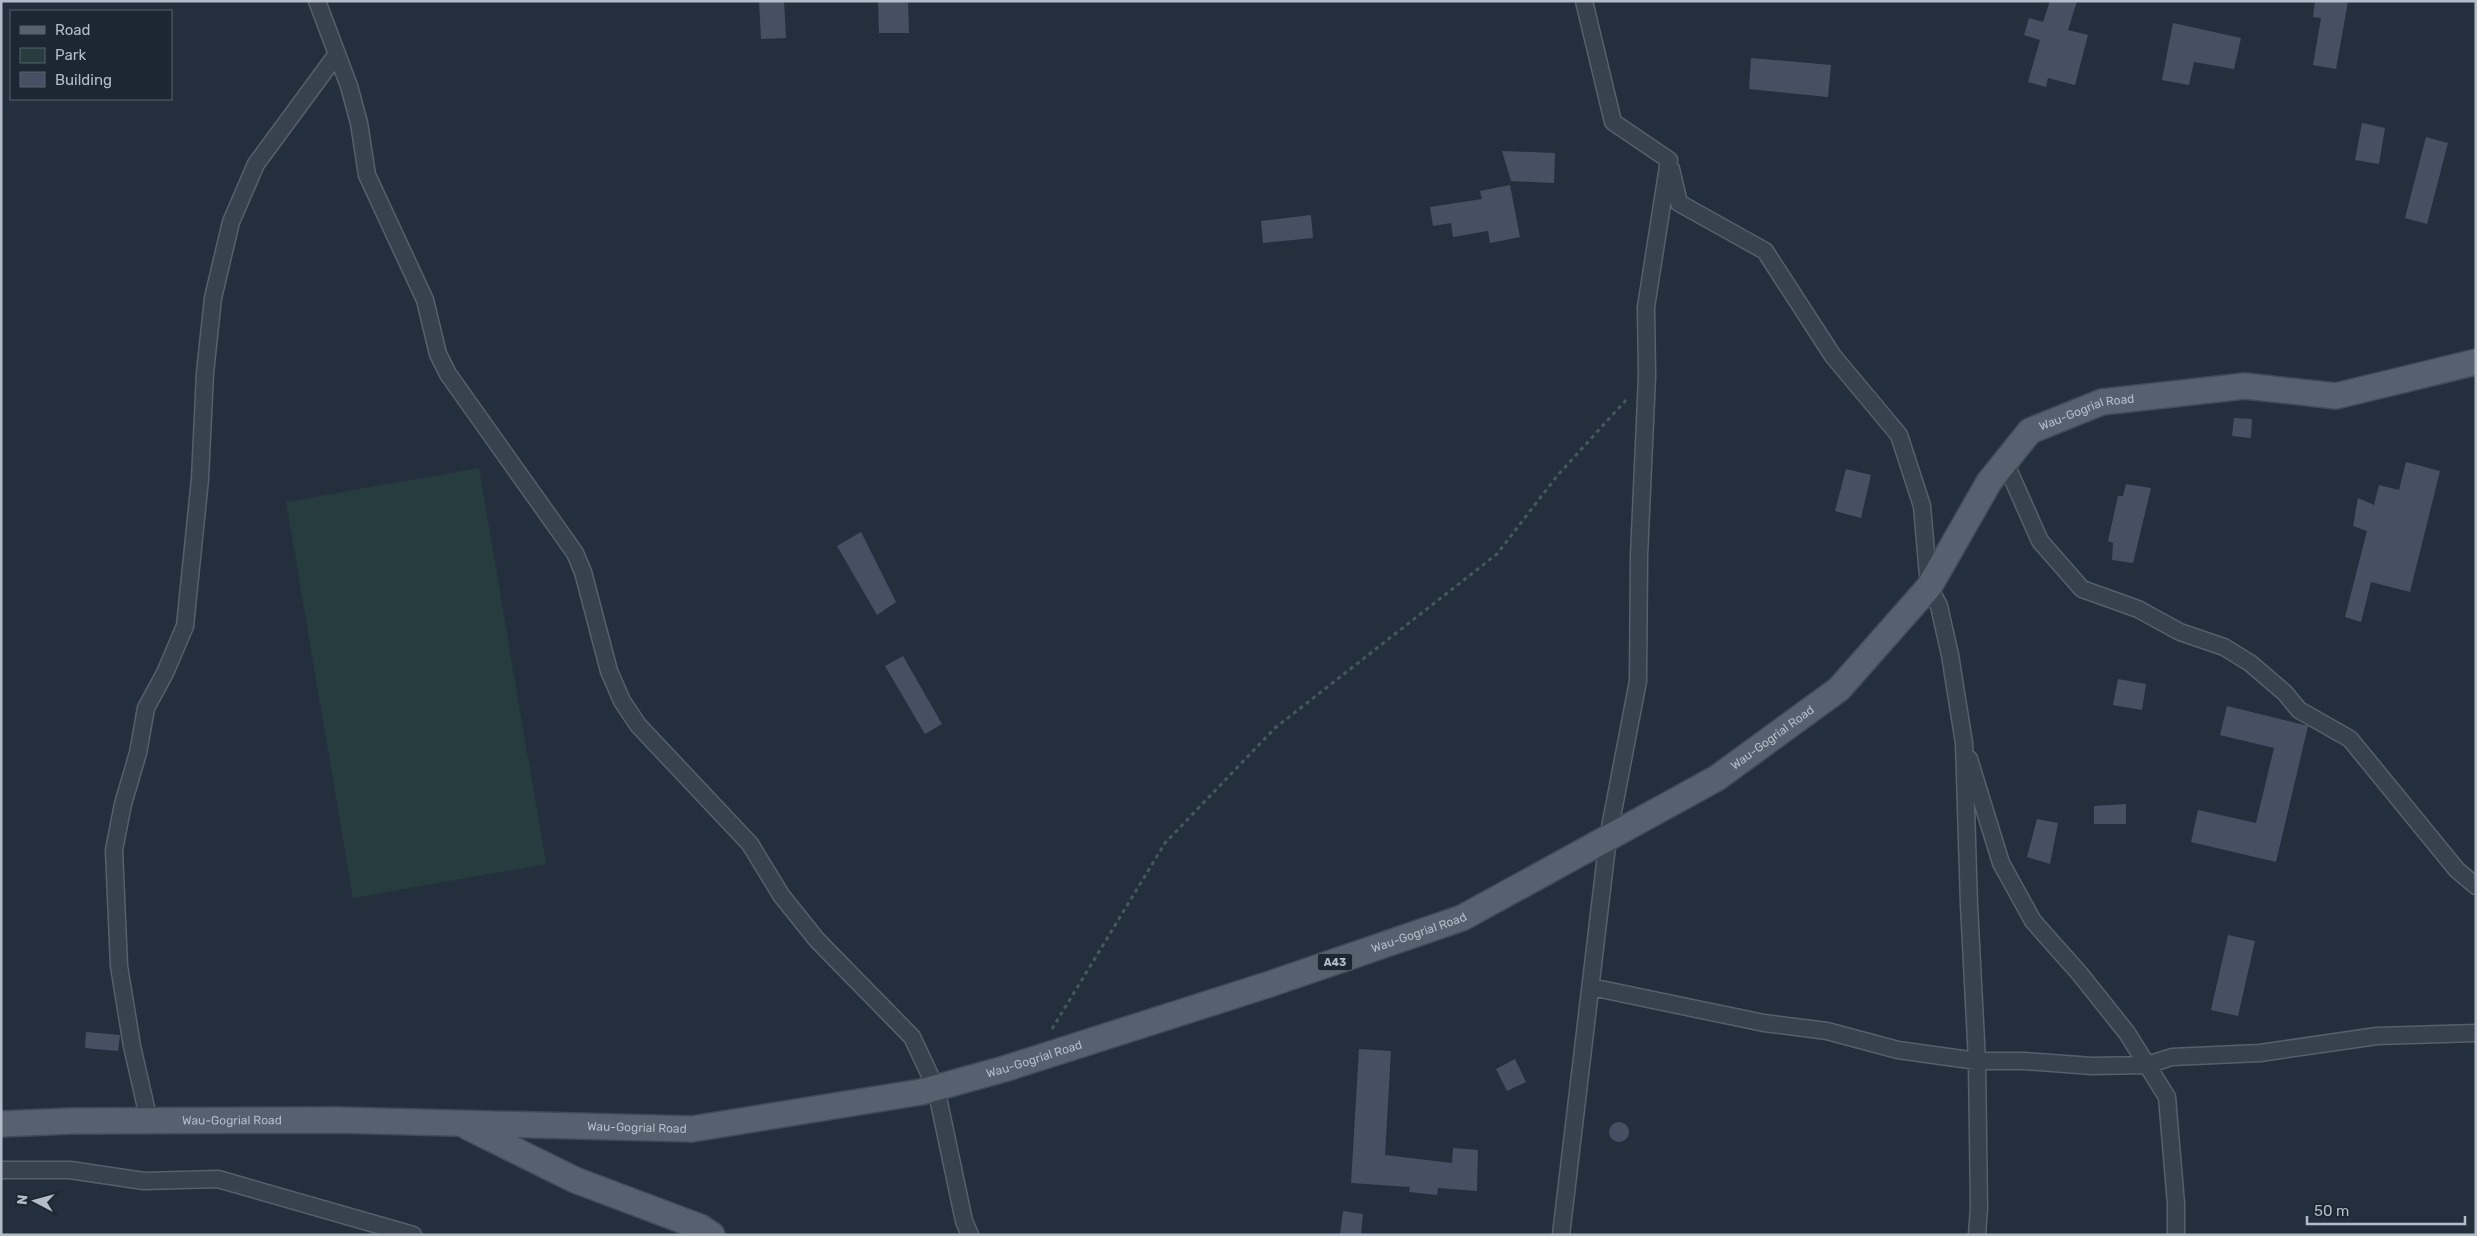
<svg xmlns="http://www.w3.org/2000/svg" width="2477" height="1236" viewBox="0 0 2477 1236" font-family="Rubik,sans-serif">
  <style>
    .green { fill: #263c3f }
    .building { fill: #455162 }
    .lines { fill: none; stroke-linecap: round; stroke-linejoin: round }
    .minor-casing { stroke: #565f6c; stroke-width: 19 }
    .primary-casing { stroke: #414a57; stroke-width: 28 }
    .path { stroke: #44595c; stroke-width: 3; stroke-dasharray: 4 4; stroke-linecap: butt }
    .minor { stroke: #38414e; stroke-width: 16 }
    .primary { stroke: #56606e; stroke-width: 25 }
    .labels { text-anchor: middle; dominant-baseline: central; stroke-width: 4; stroke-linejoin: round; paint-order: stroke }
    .shield { fill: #1d2633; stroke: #878f9c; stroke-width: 1 }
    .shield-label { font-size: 11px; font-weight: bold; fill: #b4bcc9 }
    .street-label { font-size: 12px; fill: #b4bcc9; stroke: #1d2633 }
  </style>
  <rect width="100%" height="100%" fill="#242f3e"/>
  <path class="green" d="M479,468L546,864L353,898L286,502Z"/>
  <path class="building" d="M759,1H784L786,38L761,39Z
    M878,1H908L909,33H879Z
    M2050,1H2077L2068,30L2088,35L2075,85L2048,78L2046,87L2028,82L2040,40L2024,35L2029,18L2043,22Z
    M2315,1H2348L2336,69L2313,65L2321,18L2313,17Z
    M2173,23L2241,38L2234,69L2194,62L2189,85L2162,80Z
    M1751,58L1831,65L1828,97L1749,89Z
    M2362,123L2385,128L2379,164L2355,160Z
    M2426,137L2448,143L2427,224L2405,218Z
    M1502,151L1555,153L1554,183L1511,181Z
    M1510,185L1520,237L1490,243L1488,231L1453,237L1451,223L1433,226L1430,207L1482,199L1480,191Z
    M1311,215L1313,238L1263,243L1261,221Z
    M2234,418L2252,419L2251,438L2232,436Z
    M2406,462L2440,471L2410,592L2371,582L2361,622L2345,617L2367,531L2353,526L2358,498L2374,505L2379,485L2399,490Z
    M1846,469L1871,475L1861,518L1835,511Z
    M2126,484L2151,488L2133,563L2112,560L2113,543L2108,541L2118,496H2123Z
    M861,532L896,602L877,615L837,546Z
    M903,656L942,724L925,734L885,666Z
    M2118,679L2146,684L2142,710L2113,705Z
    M2227,706L2308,726L2276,862L2191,842L2198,810L2256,823L2274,748L2220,735Z
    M2126,804V824H2094V806Z
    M2037,819L2058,823L2050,864L2027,857Z
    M2228,935L2255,941L2238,1016L2211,1010Z
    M86,1032L120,1035L118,1051L85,1048Z
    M1359,1049L1391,1051L1385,1155L1452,1163L1453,1148L1478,1150L1477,1191L1438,1188L1437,1195L1409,1192L1410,1187L1351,1183Z
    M1515,1059L1526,1082L1507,1091L1496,1069Z
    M1609 1132a10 10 0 1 1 20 0a10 10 0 1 1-20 0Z
    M1343,1211L1363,1214L1361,1235H1340Z"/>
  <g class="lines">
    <g class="minor-casing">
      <path id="minor" d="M317,1L349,86L359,123L367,175L425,300L438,354L448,374L575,553L583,572L609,671L622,701L638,725L750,844L781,895L817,940L912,1037L936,1088L964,1221L970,1235
        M1671,169L1679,203L1765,251L1833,356L1899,435L1922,506L1929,587L1939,606L1950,655L1964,743L1969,905L1977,1061L1979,1208L1977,1235
        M2005,462L2040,541L2082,589L2138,609L2180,632L2224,647L2250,663L2285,693L2299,710L2350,739L2457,870L2476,886
        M1969,759L2001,863L2033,921L2080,974L2127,1033L2167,1097L2176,1204V1235
        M1591,987L1764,1023L1827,1031L1898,1050L1977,1061H2024L2092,1066L2147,1065L2172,1057L2260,1053L2377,1036L2476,1033
        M149,1121L132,1046L119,966L114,850L123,804L138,753L146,708L165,673L185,626L200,479L205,373L213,298L231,222L256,164L337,54
        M1,1170H70L144,1181L218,1179L413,1235
        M1561,1235L1608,838L1638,681L1639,556L1647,376L1646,307L1669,160L1613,122L1584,1"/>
    </g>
    <g class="primary-casing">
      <g id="primary">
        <path id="s1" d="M1,1124L71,1121L337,1120L692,1129L921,1092L1004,1069L1270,984L1462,918L1717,778L1839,689L1929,587L1989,482L2030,431L2102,402L2245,386L2336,396L2476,362"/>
        <path d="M468,1127L575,1180L700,1227L712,1235"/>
      </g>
    </g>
    <path class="path" d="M1052,1029L1165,843L1275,728L1497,554L1557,476L1627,399"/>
    <use href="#minor" class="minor"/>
    <use href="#primary" class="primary"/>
  </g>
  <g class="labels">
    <rect class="shield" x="1317.5" y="953.5" width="35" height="17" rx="4"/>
    <g class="shield-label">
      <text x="1335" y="962">A43</text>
    </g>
    <g class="street-label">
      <text stroke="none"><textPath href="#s1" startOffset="2316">Wau-Gogrial Road</textPath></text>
      <text stroke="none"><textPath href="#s1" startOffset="1851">Wau-Gogrial Road</textPath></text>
      <text stroke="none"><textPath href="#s1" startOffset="1446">Wau-Gogrial Road</textPath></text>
      <text stroke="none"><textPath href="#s1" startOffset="1041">Wau-Gogrial Road</textPath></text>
      <text stroke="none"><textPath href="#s1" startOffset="231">Wau-Gogrial Road</textPath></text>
      <text stroke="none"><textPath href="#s1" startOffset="636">Wau-Gogrial Road</textPath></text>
    </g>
  </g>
  <rect width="2477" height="1236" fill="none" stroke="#b4bcc9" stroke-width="5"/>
  <rect x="10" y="10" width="162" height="90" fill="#1d2633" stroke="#59626f"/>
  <rect x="20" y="26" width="25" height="8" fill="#56606e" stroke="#59626f"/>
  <text x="55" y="35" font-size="15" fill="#b4bcc9">Road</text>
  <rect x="20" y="48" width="25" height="15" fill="#263c3f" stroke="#59626f"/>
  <text x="55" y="60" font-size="15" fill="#b4bcc9">Park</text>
  <rect x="20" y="72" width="25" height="15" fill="#455162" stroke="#59626f"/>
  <text x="55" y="85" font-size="15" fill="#b4bcc9">Building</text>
  <g transform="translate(35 1201) rotate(276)" stroke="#1d2633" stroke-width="4" paint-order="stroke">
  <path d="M0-4L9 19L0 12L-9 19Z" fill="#b4bcc9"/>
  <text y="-8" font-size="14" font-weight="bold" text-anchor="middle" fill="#b4bcc9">N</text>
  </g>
  <path d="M2307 1216v8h158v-8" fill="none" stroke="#b4bcc9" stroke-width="2.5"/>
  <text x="2314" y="1216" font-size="15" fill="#b4bcc9" stroke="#1d2633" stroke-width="4" paint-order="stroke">50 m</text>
</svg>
